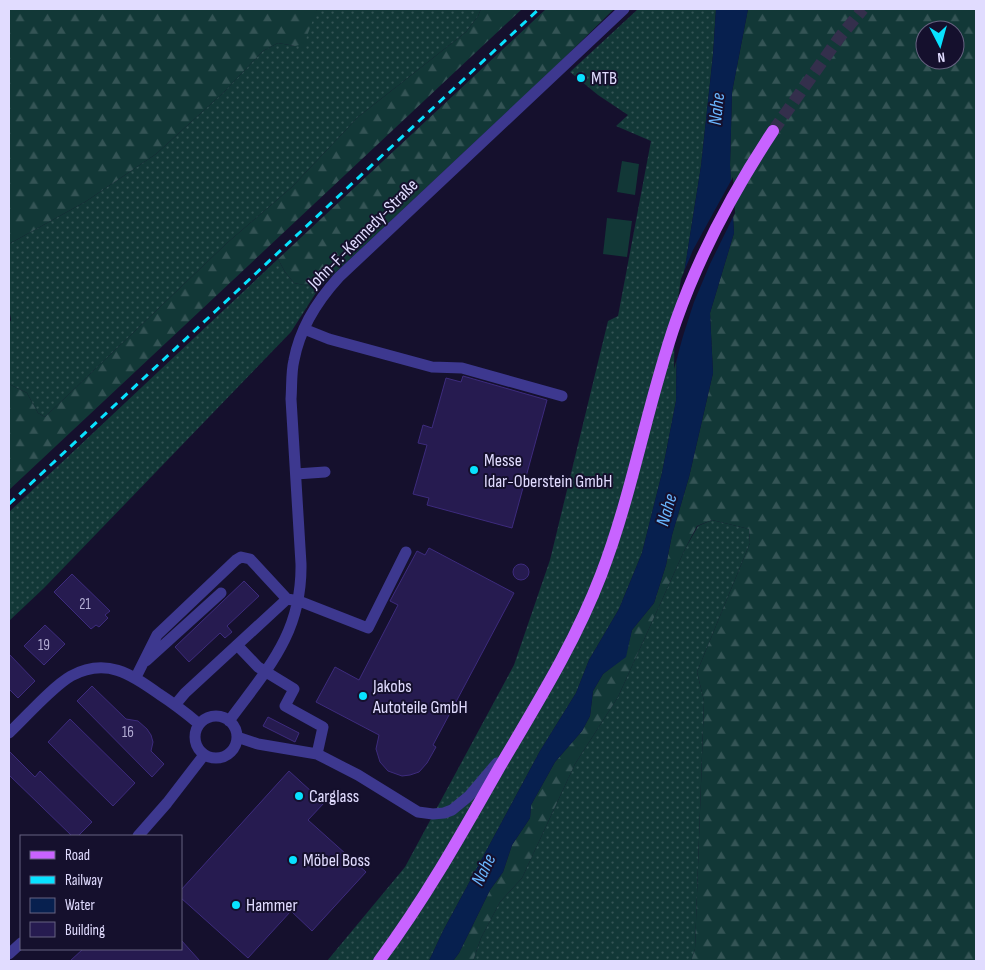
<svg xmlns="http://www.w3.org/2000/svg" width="985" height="970" viewBox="0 0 985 970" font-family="'Sofia Sans Condensed',sans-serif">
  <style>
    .grass { fill: url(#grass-dots) }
    .forest { fill: url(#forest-firs); fill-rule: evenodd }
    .pitch { fill: #123837 }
    .water { fill: #07204f }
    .pier { fill: #15102d }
    .building { fill: #261b50; stroke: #3d2b7d }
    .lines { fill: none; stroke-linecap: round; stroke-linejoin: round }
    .major-tunnel { stroke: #342f4c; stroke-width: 12; stroke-dasharray: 12 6; stroke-linecap: butt }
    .minor { stroke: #3d388f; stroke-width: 11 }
    .major { stroke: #c863ff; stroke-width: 12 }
    .rail { stroke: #08e2ff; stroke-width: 3; stroke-dasharray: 8 6; stroke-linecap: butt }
    .poi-dot { fill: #08e2ff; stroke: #15102d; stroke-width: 2 }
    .labels { text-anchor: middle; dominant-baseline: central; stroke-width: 4; stroke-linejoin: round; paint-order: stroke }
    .number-label { font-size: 15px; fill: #b2acd3 }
    .poi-label { font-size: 18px; fill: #e1dcff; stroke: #15102d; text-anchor: start }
    .street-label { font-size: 18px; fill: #e1dcff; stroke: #15102d }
    .water-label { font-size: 19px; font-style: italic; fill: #6ab7ff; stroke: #15102d }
  </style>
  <defs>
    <pattern id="grass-dots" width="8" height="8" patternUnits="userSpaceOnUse" patternTransform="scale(1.25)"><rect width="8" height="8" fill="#123837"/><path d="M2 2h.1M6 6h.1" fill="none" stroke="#345455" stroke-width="1.8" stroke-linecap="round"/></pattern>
    <pattern id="forest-firs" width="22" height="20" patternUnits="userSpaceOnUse" patternTransform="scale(1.25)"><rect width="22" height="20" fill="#123837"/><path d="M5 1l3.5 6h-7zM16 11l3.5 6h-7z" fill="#345455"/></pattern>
  </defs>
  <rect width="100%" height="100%" fill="#15102d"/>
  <path class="grass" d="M317,9H481L478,16L466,32L358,117L292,187L227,243L45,417L38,413L27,393L9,384V323L11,320L9,307V244L85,202L156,154L223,93L263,51L278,43L295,46Z
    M638,9H716L713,55L701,166L677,318L676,401L662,473L642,553L619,609L589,660L576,693L540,751L443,931L429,961H327L405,867L514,665L550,560L608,321L618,316L651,141L616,126L628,115L598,95L570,72Z
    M278,259L285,272L294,283L319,288L291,332L44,588L9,621V512Z
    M712,520L749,529L750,543L697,672L704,701L695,949L691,961H473L481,938L500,902L522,878L575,764L618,697L685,549L698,526Z"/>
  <path class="forest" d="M9,9H317L304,44L295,46L278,43L263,51L223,93L156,154L85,202L9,244Z
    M481,9H522L9,490V384L27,393L38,413L45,417L227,243L292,187L358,117L466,32L478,16Z
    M546,9H614L556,66L319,288L294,283L285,272L278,259Z
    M748,9H976V961H691L695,949L704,701L697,672L750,543L749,529L712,520L697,526L685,549L618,697L575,764L522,878L500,902L481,938L473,961H453L459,953L490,890L503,872L512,845L530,818L531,805L555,762L582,731L590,716L593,691L603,674L625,657L632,630L654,603L666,565L672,535L689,477L713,373L710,313L734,233L730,165L732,92ZM925,30H955V60H925Z"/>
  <path class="pitch" d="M622,161L639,164L635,195L617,192Z
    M607,218L632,221L627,257L603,254Z"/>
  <path class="water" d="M716,9H748L732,92L730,165L734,233L710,313L713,373L689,477L672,535L666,565L654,603L632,630L626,657L603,674L593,691L590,716L582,731L555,762L531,805L530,818L512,845L503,872L490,890L459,953L453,961H429L443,931L540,751L576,693L589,660L619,609L642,553L662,473L676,401L677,318L701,166L713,55Z"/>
  <path class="pier" d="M733,177L735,213L710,264L694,302L683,336L674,369L675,318L681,279L693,250Z"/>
  <path class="building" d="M463,376L547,400L512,528L427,505L429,498L413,494L427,445L418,443L423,425L432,428L446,378L461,382Z
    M429,548L514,593L433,745L436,747L427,763L419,772L410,775L402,776L388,771L380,762L376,749L379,735L316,702L335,667L359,680L398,605L390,601L417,551L425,555Z
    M513 572a8 8 0 1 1 16 0a8 8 0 1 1-16 0Z
    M72,574L110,611L105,615L108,618L99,627L96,625L91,629L54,592Z
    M244,581L259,596L227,626L232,632L225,638L220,633L189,662L175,647Z
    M45,625L65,644L44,665L24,646Z
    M9,654L35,681L18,698L9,689Z
    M92,686L126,719L138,721L147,729L151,735L153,742L151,751L164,764L152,777L77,701Z
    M268,717L299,733L295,742L263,726Z
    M70,719L135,783L113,806L48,742Z
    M9,751L35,777L40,771L92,822L78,836H72L9,775Z
    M289,771L324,803L308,820L366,872L312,931L291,911L248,958L181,898V890Z
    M181,940L200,961H70L83,949H181Z"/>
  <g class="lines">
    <path class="major-tunnel" d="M773,131L839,38L863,9"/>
    <path class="minor" d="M304,329L329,339L432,367L462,368L562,396
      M296,474L325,472
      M237,645L258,667L294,689L285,706L323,727L317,754
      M146,661L221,593
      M136,677L157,635L236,560L241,557L250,559L287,599
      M175,705L185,693L287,599L299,601L368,628L406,552
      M195 737a21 21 0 1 1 42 0a21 21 0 1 1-42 0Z
      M229,721C268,668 302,633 301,564L291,399C292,386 291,372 294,360C300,328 318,300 339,277L624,9
      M9,733C26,717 52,687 71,676C106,657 131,674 159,694C173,703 186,713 199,724
      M237,737L258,744L317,754L358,775L418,812L433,814L444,813L452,810L469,796L497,763
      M138,836L167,803L204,755
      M9,954L21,943"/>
    <path class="major" d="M379,961C425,899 461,835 499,768C536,705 575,643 601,575C633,492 647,404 676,321C700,253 734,190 773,131"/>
    <path class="rail" d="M9,504L539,9"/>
  </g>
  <g class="poi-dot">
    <circle cx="581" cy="78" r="5"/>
    <circle cx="474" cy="470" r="5"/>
    <circle cx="363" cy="696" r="5"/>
    <circle cx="299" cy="796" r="5"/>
    <circle cx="293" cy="860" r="5"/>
    <circle cx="236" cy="905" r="5"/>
  </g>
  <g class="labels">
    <g class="number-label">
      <text x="85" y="604">21</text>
      <text x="44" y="645">19</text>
      <text x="128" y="732">16</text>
    </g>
    <g class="poi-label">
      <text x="591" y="78">MTB</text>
      <text x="484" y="460">Messe<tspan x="484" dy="21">Idar-Oberstein GmbH</tspan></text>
      <text x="373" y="686">Jakobs<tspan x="373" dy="21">Autoteile GmbH</tspan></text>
      <text x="309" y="796">Carglass</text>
      <text x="303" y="860">Möbel Boss</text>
      <text x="246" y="905">Hammer</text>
    </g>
    <g class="street-label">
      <text transform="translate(363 234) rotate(-45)">John-F.-Kennedy-Straße</text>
    </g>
    <g class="water-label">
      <text transform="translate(717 109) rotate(-84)">Nahe</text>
      <text transform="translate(667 510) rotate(-74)">Nahe</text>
      <text transform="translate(484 870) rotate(-64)">Nahe</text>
    </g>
  </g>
  <rect width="985" height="970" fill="none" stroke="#e1dcff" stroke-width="20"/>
  <rect x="20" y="835" width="162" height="115" fill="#15102d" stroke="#676281"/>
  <rect x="30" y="851" width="25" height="8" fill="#c863ff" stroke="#676281"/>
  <text x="65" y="860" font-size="15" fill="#e1dcff">Road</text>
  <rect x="30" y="876" width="25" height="8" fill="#08e2ff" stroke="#676281"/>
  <text x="65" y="885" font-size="15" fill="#e1dcff">Railway</text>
  <rect x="30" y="898" width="25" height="15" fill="#07204f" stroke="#676281"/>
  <text x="65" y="910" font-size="15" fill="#e1dcff">Water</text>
  <rect x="30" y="922" width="25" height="15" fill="#261b50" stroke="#676281"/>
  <text x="65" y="935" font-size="15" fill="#e1dcff">Building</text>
  <g transform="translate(940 45) rotate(174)"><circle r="24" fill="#15102d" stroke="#676281"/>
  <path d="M0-4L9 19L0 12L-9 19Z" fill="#08e2ff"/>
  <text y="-8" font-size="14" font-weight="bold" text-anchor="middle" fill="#e1dcff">N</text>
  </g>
</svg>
